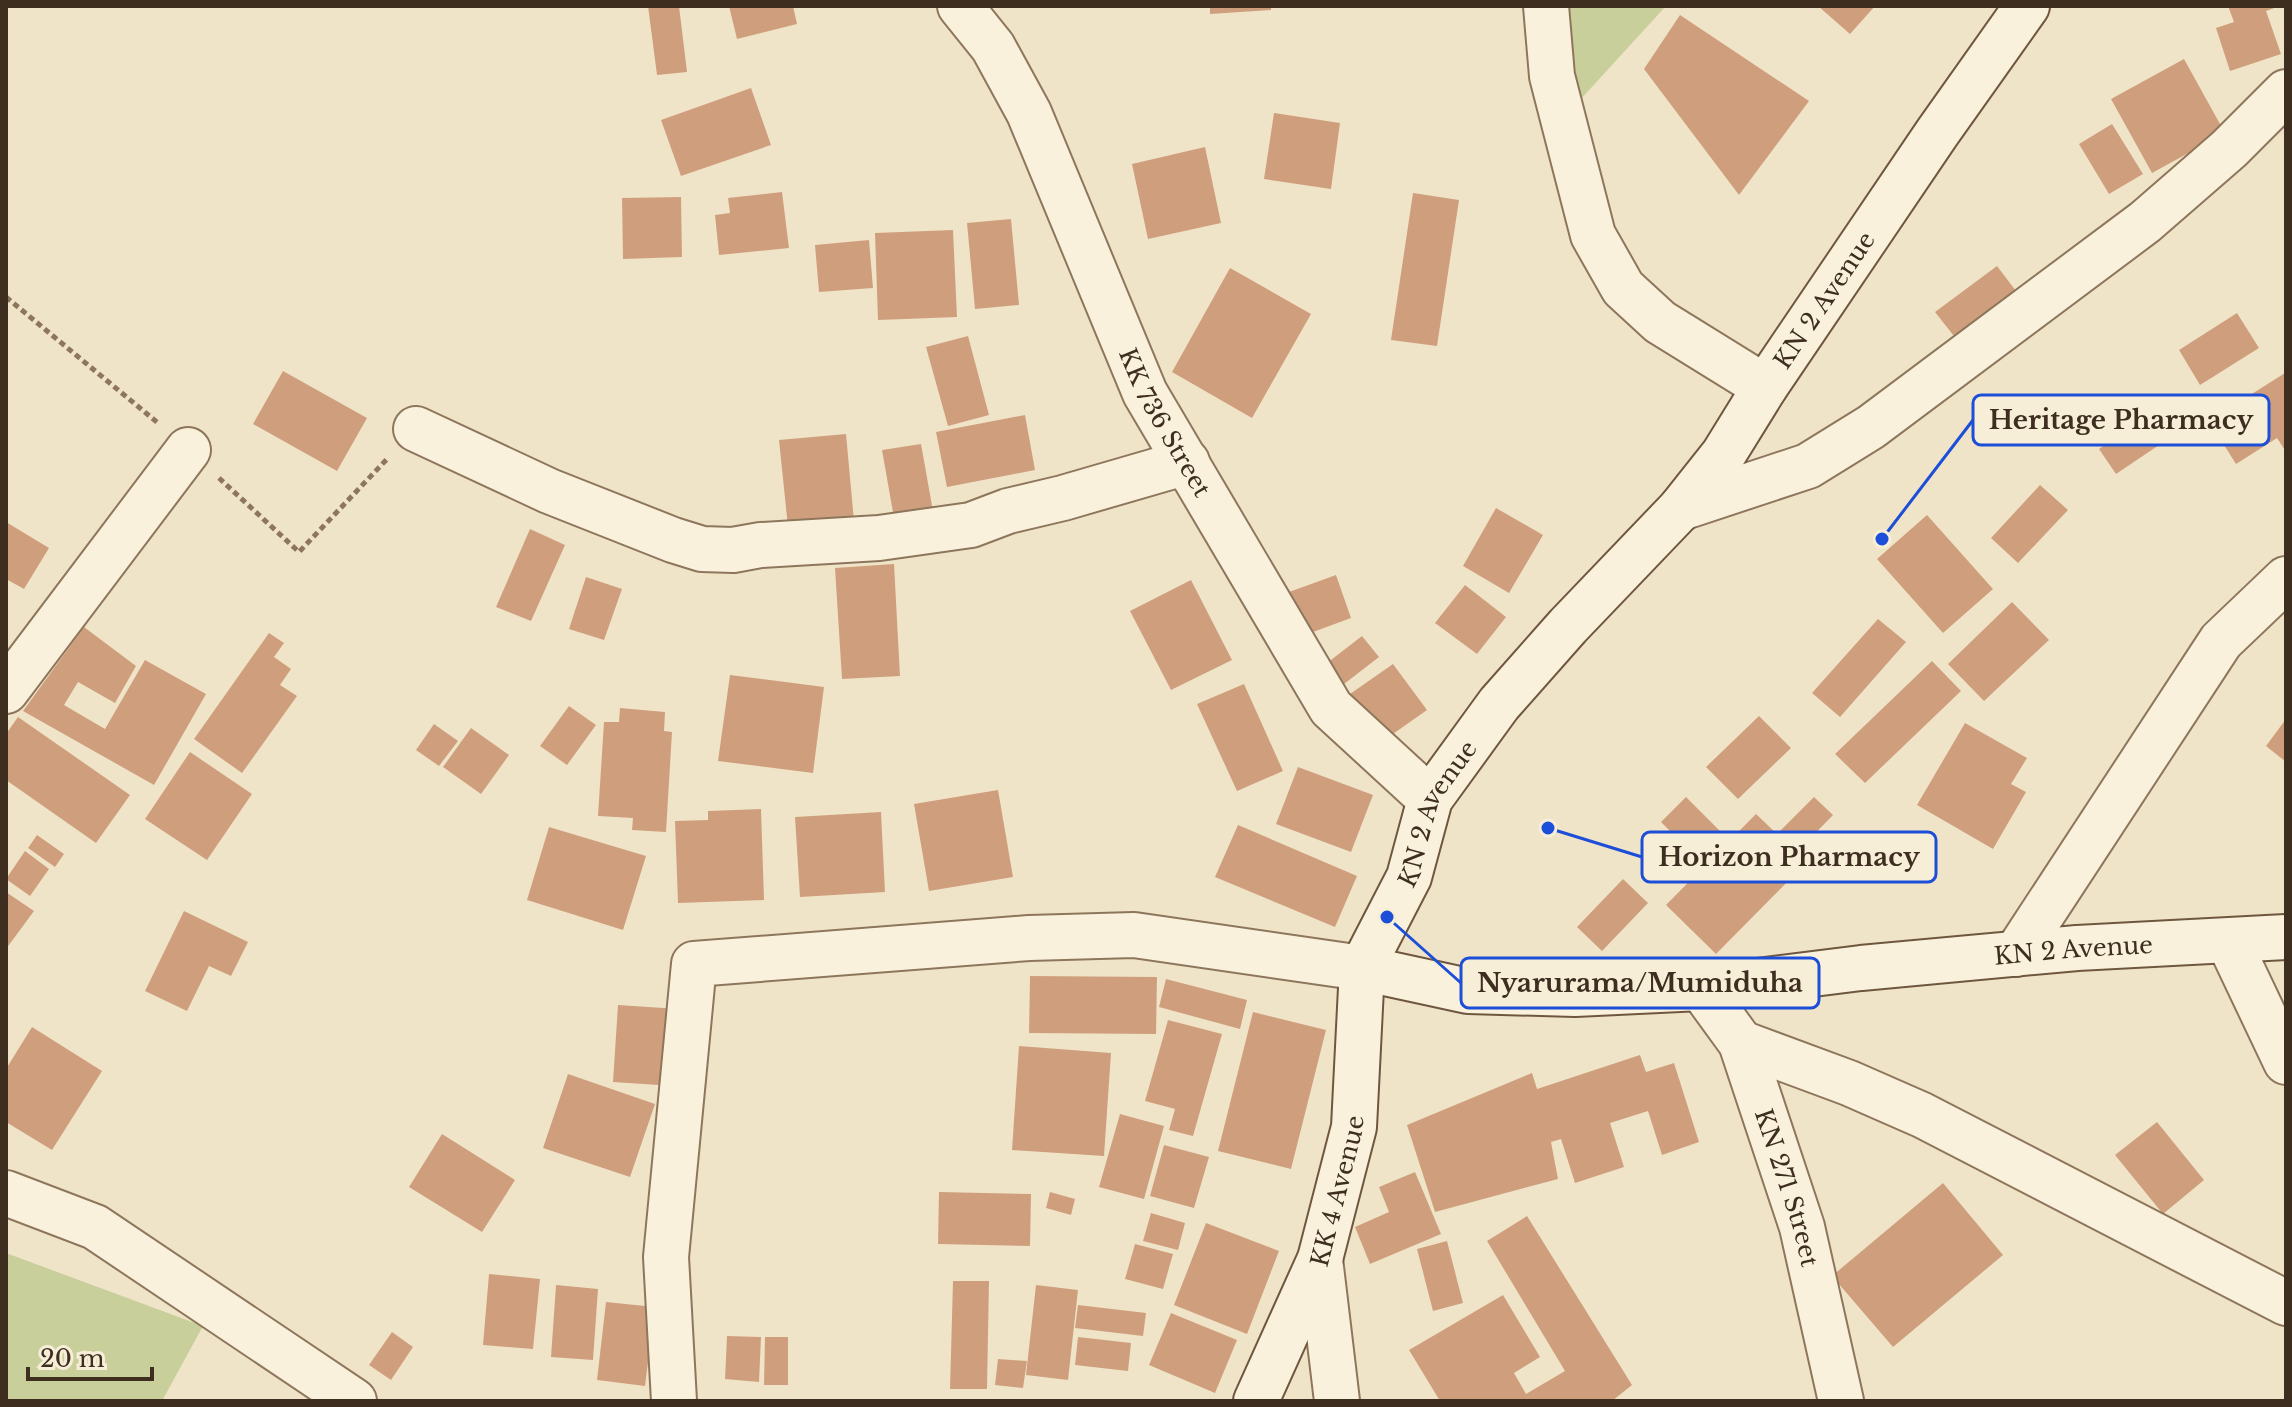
<svg xmlns="http://www.w3.org/2000/svg" width="2292" height="1407" viewBox="0 0 2292 1407" font-family="'Libre Baskerville',serif">
  <style>
    .green { fill: #c9cf9b }
    .building { fill: #cf9f7d }
    .lines { fill: none; stroke-linecap: round; stroke-linejoin: round }
    .minor-casing { stroke: #8d765c; stroke-width: 48 }
    .secondary-casing { stroke: #6f573f; stroke-width: 48 }
    .path { stroke: #8d765c; stroke-width: 5; stroke-dasharray: 6 4; stroke-linecap: butt }
    .minor { stroke: #faf1dc; stroke-width: 44 }
    .secondary { stroke: #faf1dc; stroke-width: 44 }
    .labels { text-anchor: middle; dominant-baseline: central; stroke-width: 6; stroke-linejoin: round; paint-order: stroke }
    .street-label { font-size: 24px; fill: #3d2e20; stroke: #f7eed8 }
    .leader { fill: none; stroke: #1d4ed8; stroke-width: 3 }
    .callout-dot { fill: #1d4ed8; stroke: #f7eed8; stroke-width: 3 }
    .callout { fill: #f7eed8; stroke: #1d4ed8; stroke-width: 3 }
    .callout-label { font-size: 26px; text-anchor: middle; font-weight: bold; fill: #3d2e20 }
  </style>
  <rect width="100%" height="100%" fill="#f0e4c8"/>
  <path class="green" d="M1557,6H1666L1580,100Z
    M6,1253L203,1326L162,1401H6Z"/>
  <path class="building" d="M648,6H679L687,72L657,75Z
    M729,6H793L797,24L737,39Z
    M1210,6H1271V10L1210,14Z
    M1818,6H1875L1850,34Z
    M2228,6H2280L2266,11L2281,54L2230,71L2216,28L2234,22Z
    M1680,15L1809,101L1739,195L1644,69Z
    M2184,59L2225,133L2152,173L2111,99Z
    M751,88L771,145L681,176L661,120Z
    M1274,113L1340,123L1331,189L1264,179Z
    M2112,124L2143,174L2109,194L2079,144Z
    M1205,147L1221,223L1148,239L1132,164Z
    M782,192L789,248L719,255L715,215L730,213L728,198Z
    M1413,193L1459,200L1437,346L1391,340Z
    M681,197L682,257L623,259L622,198Z
    M1011,219L1019,305L975,309L967,223Z
    M953,230L957,317L878,320L875,233Z
    M869,240L873,288L819,292L815,245Z
    M1997,266L2022,299L1961,345L1935,312Z
    M1230,268L1311,314L1252,418L1172,372Z
    M2237,313L2259,348L2200,385L2179,350Z
    M968,336L989,415L948,426L926,347Z
    M283,371L367,418L337,471L253,424Z
    M2285,373L2286,452L2277,438L2236,464L2209,421Z
    M2154,412L2171,437L2116,474L2099,449Z
    M1025,415L1035,470L947,487L936,432Z
    M846,434L854,521L788,527L779,440Z
    M921,444L933,511L894,518L882,450Z
    M2040,485L2068,510L2018,563L1991,538Z
    M1496,508L1543,535L1509,593L1463,566Z
    M1927,515L1993,589L1943,633L1877,559Z
    M6,522L49,548L24,589L6,579Z
    M530,529L565,545L531,621L496,607Z
    M894,564L900,676L842,679L835,568Z
    M1336,575L1351,618L1294,639L1278,596Z
    M586,577L622,589L604,640L569,629Z
    M1191,580L1232,660L1171,690L1130,611Z
    M1465,585L1506,617L1477,654L1435,623Z
    M2012,602L2049,640L1984,701L1948,664Z
    M1878,619L1906,642L1840,717L1812,693Z
    M84,627L136,666L115,703L78,682L64,705L105,729L145,660L206,694L154,785L23,711Z
    M269,633L284,643L274,657L291,669L280,685L297,696L242,773L194,739Z
    M1362,636L1379,657L1335,691L1318,670Z
    M1932,661L1961,691L1865,783L1835,754Z
    M1393,664L1427,710L1383,741L1350,694Z
    M730,675L824,687L813,773L718,761Z
    M1244,684L1283,771L1237,791L1197,704Z
    M569,706L596,725L567,765L540,746Z
    M620,708L665,712L664,731L672,732L666,832L632,830L633,818L598,816L604,722H619Z
    M1759,716L1791,748L1738,799L1706,767Z
    M18,717L130,795L96,843L6,780V734Z
    M2286,719V762L2266,746Z
    M1965,723L2027,758L2011,784L2026,792L1993,849L1917,805Z
    M434,724L458,741L439,766L416,750Z
    M471,728L509,755L481,794L443,767Z
    M190,752L252,794L207,860L145,819Z
    M1298,767L1373,795L1351,852L1276,824Z
    M998,790L1013,877L929,891L914,804Z
    M1686,797L1720,831L1670,882L1645,858L1671,832L1661,822Z
    M1814,797L1833,815L1796,853L1806,863L1716,954L1666,905L1756,814L1777,834Z
    M761,809L764,900L678,903L675,821L708,820V811Z
    M881,812L885,892L800,897L795,817Z
    M1238,825L1357,876L1335,927L1215,877Z
    M549,827L646,856L623,930L527,900Z
    M37,835L64,854L55,867L28,848Z
    M25,851L49,869L30,896L6,879Z
    M1623,879L1648,903L1602,951L1577,927Z
    M6,892L34,911L6,949Z
    M184,911L248,942L231,976L209,966L187,1011L145,991Z
    M1030,976L1157,977L1156,1034L1029,1033Z
    M1166,979L1247,1000L1240,1029L1159,1007Z
    M618,1005L679,1009L674,1086L613,1082Z
    M1253,1012L1326,1030L1291,1169L1218,1151Z
    M1168,1020L1222,1034L1193,1136L1169,1130L1175,1109L1145,1101Z
    M32,1027L102,1071L52,1150L6,1122V1069Z
    M1019,1046L1111,1053L1104,1156L1012,1150Z
    M1640,1055L1646,1072L1674,1063L1699,1142L1662,1155L1648,1111L1610,1123L1624,1167L1575,1183L1561,1139L1551,1142L1558,1179L1435,1212L1407,1125L1532,1073L1537,1089Z
    M568,1074L655,1104L630,1177L543,1148Z
    M1120,1114L1164,1126L1144,1199L1099,1187Z
    M2157,1122L2204,1180L2163,1214L2115,1155Z
    M442,1134L515,1180L482,1232L409,1187Z
    M1164,1145L1209,1157L1194,1208L1150,1196Z
    M1415,1172L1441,1234L1370,1264L1355,1227L1389,1212L1379,1187Z
    M1943,1183L2003,1255L1893,1347L1832,1276Z
    M939,1192L1031,1194L1030,1246L938,1244Z
    M1050,1192L1075,1199L1071,1215L1046,1208Z
    M1151,1213L1185,1223L1178,1250L1143,1241Z
    M1527,1216L1632,1385L1612,1401H1440L1409,1350L1503,1295L1540,1357L1514,1373L1526,1394L1565,1371L1487,1241Z
    M1206,1223L1279,1251L1247,1334L1174,1305Z
    M1447,1241L1463,1303L1433,1311L1417,1249Z
    M1135,1244L1173,1254L1163,1289L1125,1279Z
    M489,1274L540,1279L533,1349L483,1345Z
    M953,1281H989L987,1389H950Z
    M556,1285L598,1289L593,1360L551,1357Z
    M1036,1285L1078,1290L1068,1380L1026,1375Z
    M606,1302L655,1307L645,1386L597,1380Z
    M1078,1305L1146,1313L1143,1336L1075,1328Z
    M1171,1313L1237,1340L1215,1393L1149,1365Z
    M392,1332L413,1347L391,1380L369,1365Z
    M727,1336L761,1337L759,1382L725,1379Z
    M765,1337H788V1385H764Z
    M1078,1337L1131,1343L1128,1371L1075,1365Z
    M998,1359L1027,1361L1023,1388L995,1385Z"/>
  <g class="lines">
    <g class="minor-casing">
      <g id="minor">
        <path id="s1" d="M960,6L993,47L1029,113L1145,393L1331,708L1430,799"/>
        <path d="M1546,6L1552,76L1593,235L1623,288L1660,322L1765,387"/>
        <path d="M416,429L549,491L673,540L702,549L733,550L761,545L879,538L971,525L1008,511L1063,498L1187,462"/>
        <path d="M1681,508L1808,466L1871,427L2145,222L2229,149L2286,92"/>
        <path d="M6,691L188,450"/>
        <path d="M2229,942L2286,1062"/>
        <path d="M2016,954L2221,641L2286,579"/>
        <path id="s2" d="M1701,988L1741,1043L1802,1227L1841,1401"/>
        <path d="M1741,1043L1849,1083L1922,1115L2286,1303"/>
        <path d="M6,1193L95,1227L354,1401"/>
        <path d="M1320,1259L1337,1401"/>
        <path d="M674,1401L666,1257L694,964L1029,938L1134,935L1362,968"/>
      </g>
    </g>
    <g class="secondary-casing">
      <g id="secondary">
        <path id="s3" d="M1362,968L1468,991L1575,994L1701,988L1861,968L2077,948L2286,937"/>
        <path id="s4" d="M1256,1401L1320,1259L1354,1127L1362,968L1409,877L1430,799L1499,704L1568,626L1681,508L1723,455L1765,387L1937,133L2027,6"/>
      </g>
    </g>
    <path class="path" d="M6,297L158,423
      M219,478L299,552L388,458"/>
    <use href="#minor" class="minor"/>
    <use href="#secondary" class="secondary"/>
  </g>
  <g class="labels">
    <g class="street-label">
      <text stroke="none"><textPath href="#s4" startOffset="1272">KN 2 Avenue</textPath></text>
      <text stroke="none"><textPath href="#s1" startOffset="466">KK 736 Street</textPath></text>
      <text stroke="none"><textPath href="#s4" startOffset="624">KN 2 Avenue</textPath></text>
      <text stroke="none"><textPath href="#s3" startOffset="716">KN 2 Avenue</textPath></text>
      <text stroke="none"><textPath href="#s2" startOffset="220">KN 271 Street</textPath></text>
      <text stroke="none"><textPath href="#s4" startOffset="226">KK 4 Avenue</textPath></text>
    </g>
  </g>
  <path class="leader" d="M1882 539L1973 420M1548 828L1642 857M1387 917L1461 983"/>
  <g class="callout-dot">
    <circle cx="1882" cy="539" r="8"/>
    <circle cx="1548" cy="828" r="8"/>
    <circle cx="1387" cy="917" r="8"/>
  </g>
  <g class="callout">
    <rect x="1973" y="395" width="296" height="50" rx="8"/>
    <rect x="1642" y="832" width="294" height="50" rx="8"/>
    <rect x="1461" y="958" width="358" height="50" rx="8"/>
  </g>
  <g class="callout-label">
    <text x="2121" y="429">Heritage Pharmacy</text>
    <text x="1789" y="866">Horizon Pharmacy</text>
    <text x="1640" y="992">Nyarurama/Mumiduha</text>
  </g>
  <rect width="2292" height="1407" fill="none" stroke="#3d2e20" stroke-width="16"/>
  <path d="M28 1367v12h124v-12" fill="none" stroke="#3d2e20" stroke-width="4"/>
  <text x="40" y="1367" font-size="24" fill="#3d2e20" stroke="#f7eed8" stroke-width="6" paint-order="stroke">20 m</text>
</svg>
